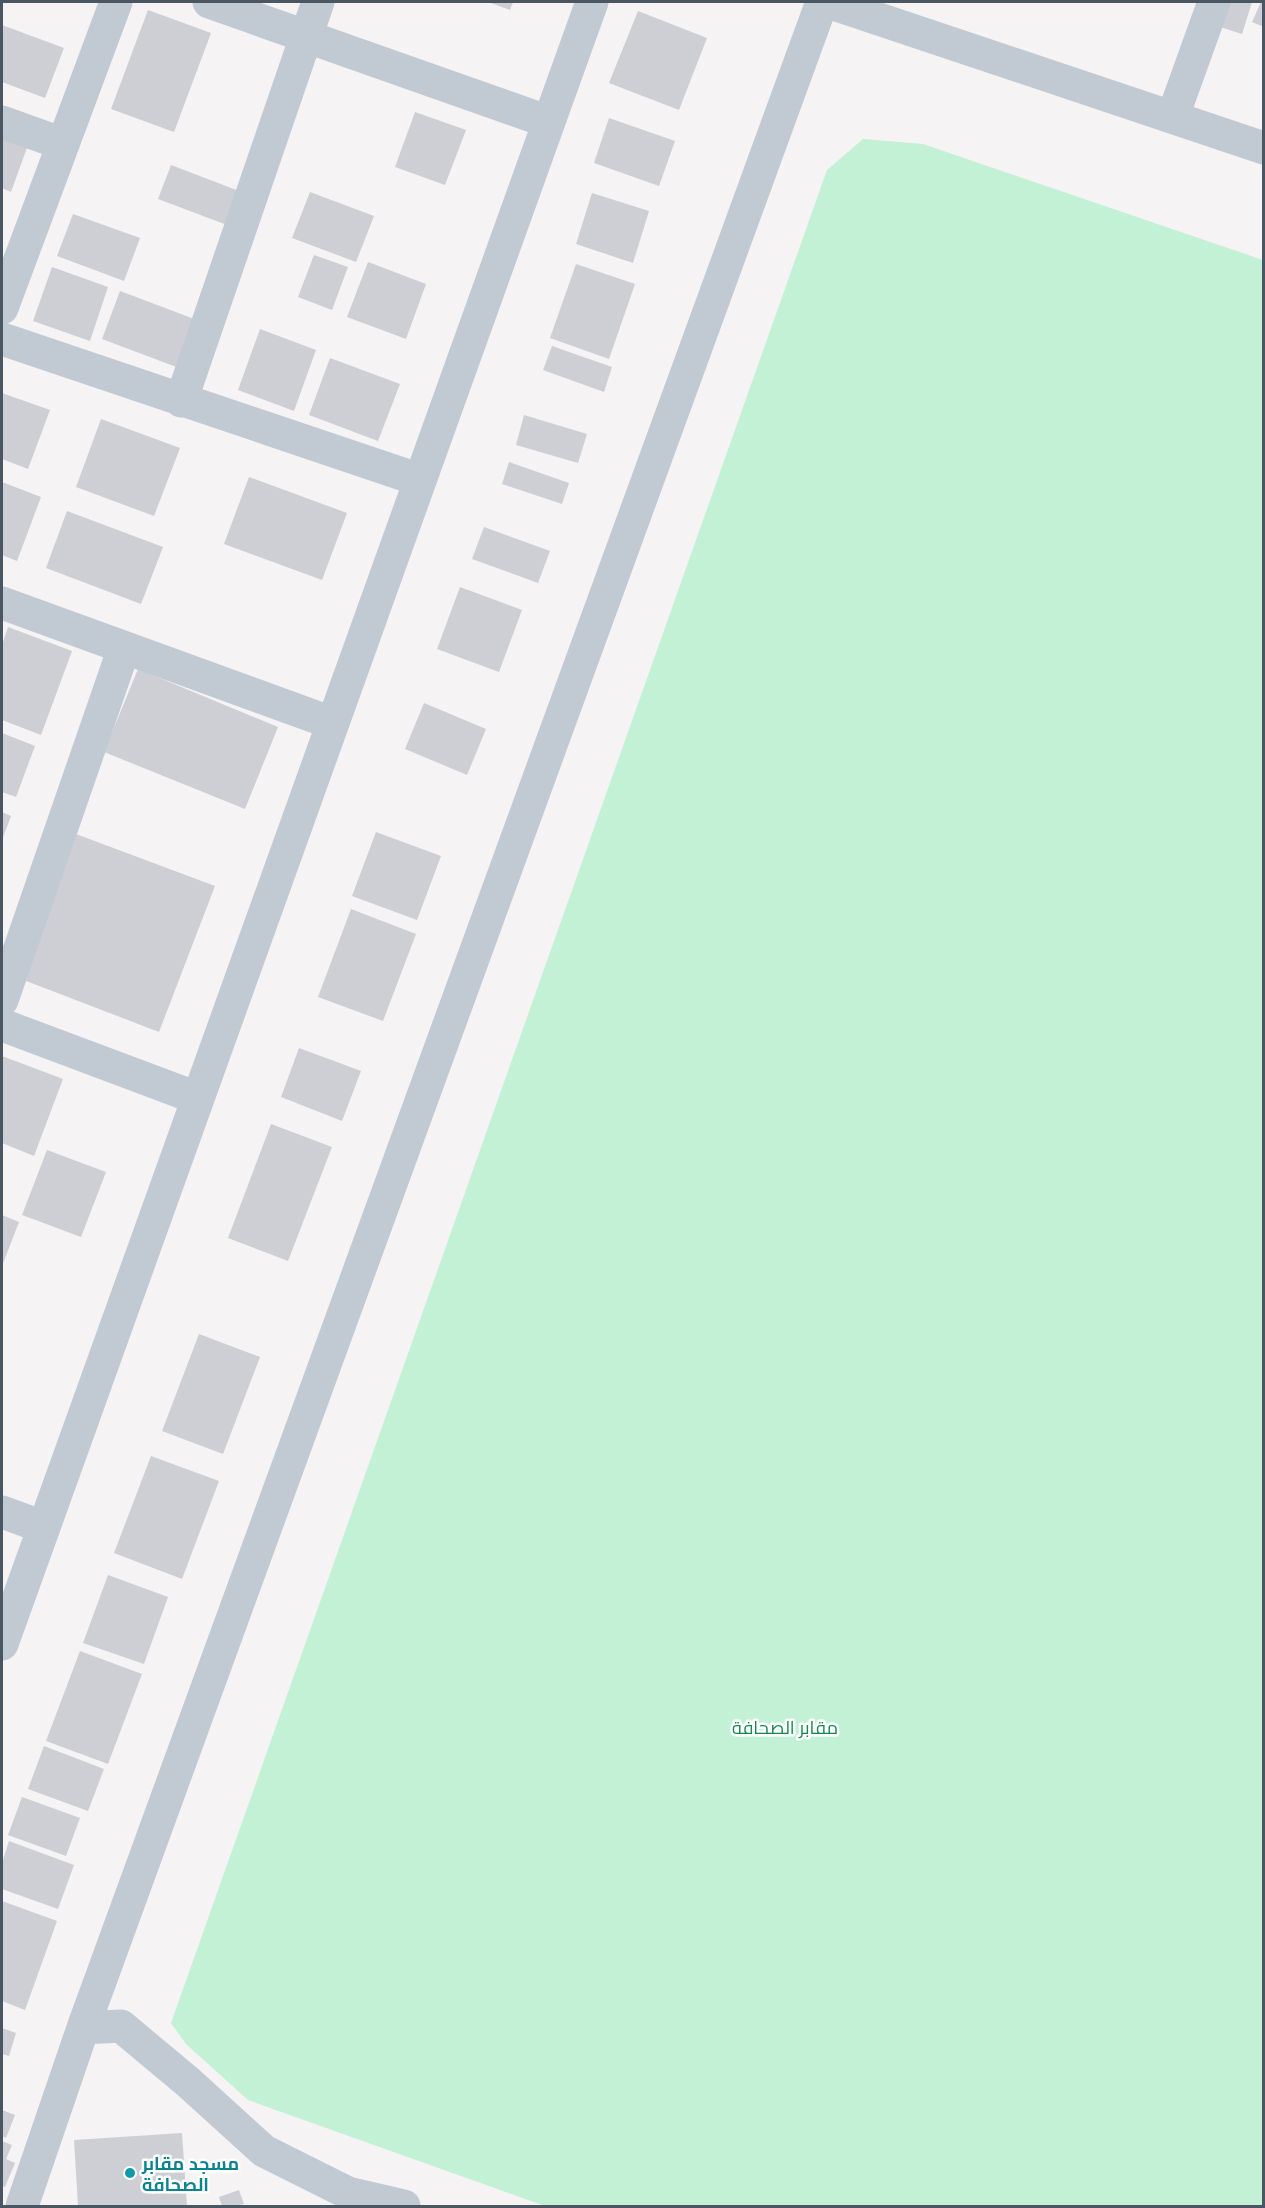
<svg xmlns="http://www.w3.org/2000/svg" width="1265" height="2208" viewBox="0 0 1265 2208" font-family="Mulish,Cairo,sans-serif">
  <style>
    .green { fill: #c3f1d5 }
    .building { fill: #cdcfd5 }
    .lines { fill: none; stroke-linecap: round; stroke-linejoin: round }
    .minor { stroke: #c1cad2; stroke-width: 33 }
    .culture-dot { fill: #0f9aa8; stroke: #fff; stroke-width: 2 }
    .labels { text-anchor: middle; dominant-baseline: central; stroke-width: 5; stroke-linejoin: round; paint-order: stroke }
    .park-label { font-size: 18px; fill: #17864f; stroke: #fff }
    .culture-label { font-size: 18px; font-weight: bold; fill: #0d838f; stroke: #fff; text-anchor: start }
  </style>
  <rect width="100%" height="100%" fill="#f5f3f3"/>
  <path class="green" d="M863,139L923,144L1263,260V2206H545L248,2100L186,2044L171,2023L827,170Z"/>
  <path class="building" d="M488,2H513L510,10Z
    M1224,2H1252L1242,34L1217,26Z
    M1261,2H1264V27L1252,22Z
    M148,10L211,33L174,132L111,109Z
    M638,11L707,38L679,110L609,83Z
    M2,25L64,48L45,98L2,82Z
    M415,112L466,130L445,185L395,167Z
    M609,118L675,141L659,186L594,163Z
    M2,135L28,145L11,192L2,188Z
    M171,165L239,191L227,225L158,199Z
    M310,192L374,216L356,262L292,238Z
    M592,193L649,211L633,263L576,244Z
    M73,214L140,238L124,281L57,256Z
    M314,255L348,267L332,310L298,297Z
    M368,262L426,284L406,339L347,317Z
    M576,264L635,284L609,359L550,338Z
    M52,267L108,287L90,341L33,321Z
    M120,291L197,320L179,368L102,339Z
    M260,329L316,350L294,411L238,390Z
    M552,346L612,367L604,392L543,370Z
    M330,358L400,384L378,441L309,415Z
    M2,393L50,410L28,469L2,459Z
    M524,415L587,434L578,463L516,445Z
    M101,419L180,448L154,516L76,487Z
    M509,462L569,483L562,504L502,484Z
    M249,477L347,513L322,580L224,544Z
    M2,482L41,497L17,561L2,555Z
    M67,511L163,547L141,604L46,568Z
    M484,527L550,551L538,583L472,559Z
    M460,587L522,610L499,672L437,649Z
    M8,627L72,651L41,735L2,720V645Z
    M138,669L278,727L245,809L104,752Z
    M424,703L486,729L467,775L405,749Z
    M2,733L35,746L16,797L2,792Z
    M2,812L11,816L2,840Z
    M376,832L441,856L417,920L352,896Z
    M76,834L215,886L159,1032L21,979Z
    M351,909L416,934L383,1021L318,997Z
    M299,1048L361,1071L342,1121L281,1097Z
    M2,1056L63,1079L34,1156L2,1143Z
    M271,1124L332,1147L288,1261L228,1238Z
    M47,1150L106,1172L81,1237L22,1215Z
    M2,1215L19,1222L2,1266Z
    M199,1334L260,1357L223,1454L162,1431Z
    M151,1456L219,1481L182,1579L114,1553Z
    M108,1575L168,1597L144,1664L83,1643Z
    M80,1651L142,1674L108,1764L46,1741Z
    M44,1746L104,1769L88,1811L28,1789Z
    M22,1797L80,1818L66,1856L8,1835Z
    M9,1841L74,1865L58,1909L2,1889V1863Z
    M2,1901L57,1921L25,2010L2,2001Z
    M2,2028L16,2033L9,2056L2,2054Z
    M2,2110L15,2115L6,2138L2,2136Z
    M182,2133L187,2206H78L74,2140Z
    M2,2141L12,2145L6,2159L15,2163L5,2187L2,2186Z
    M239,2190L244,2204L236,2206H222L219,2197Z"/>
  <g class="lines">
    <path class="minor" d="M209,2L549,122
      M828,2L1264,148
      M1173,116L1214,2
      M2,122L63,144
      M2,308L116,2
      M2,339L420,480
      M181,401L318,2
      M2,603L332,723
      M2,1000L124,648
      M2,1025L197,1098
      M2,1512L43,1527
      M2,1644L592,2
      M22,2206L83,2028
      M404,2206L348,2193L264,2151L188,2082L121,2026L83,2028L822,2"/>
  </g>
  <circle class="culture-dot" cx="130" cy="2173" r="6"/>
  <g class="labels">
    <g class="park-label">
      <text x="785" y="1727">مقابر الصحافة</text>
    </g>
    <g class="culture-label">
      <text x="142" y="2163">مسجد مقابر<tspan x="142" dy="21">الصحافة</tspan></text>
    </g>
  </g>
  <rect width="1265" height="2208" fill="none" stroke="#4a5661" stroke-width="6"/>
</svg>
